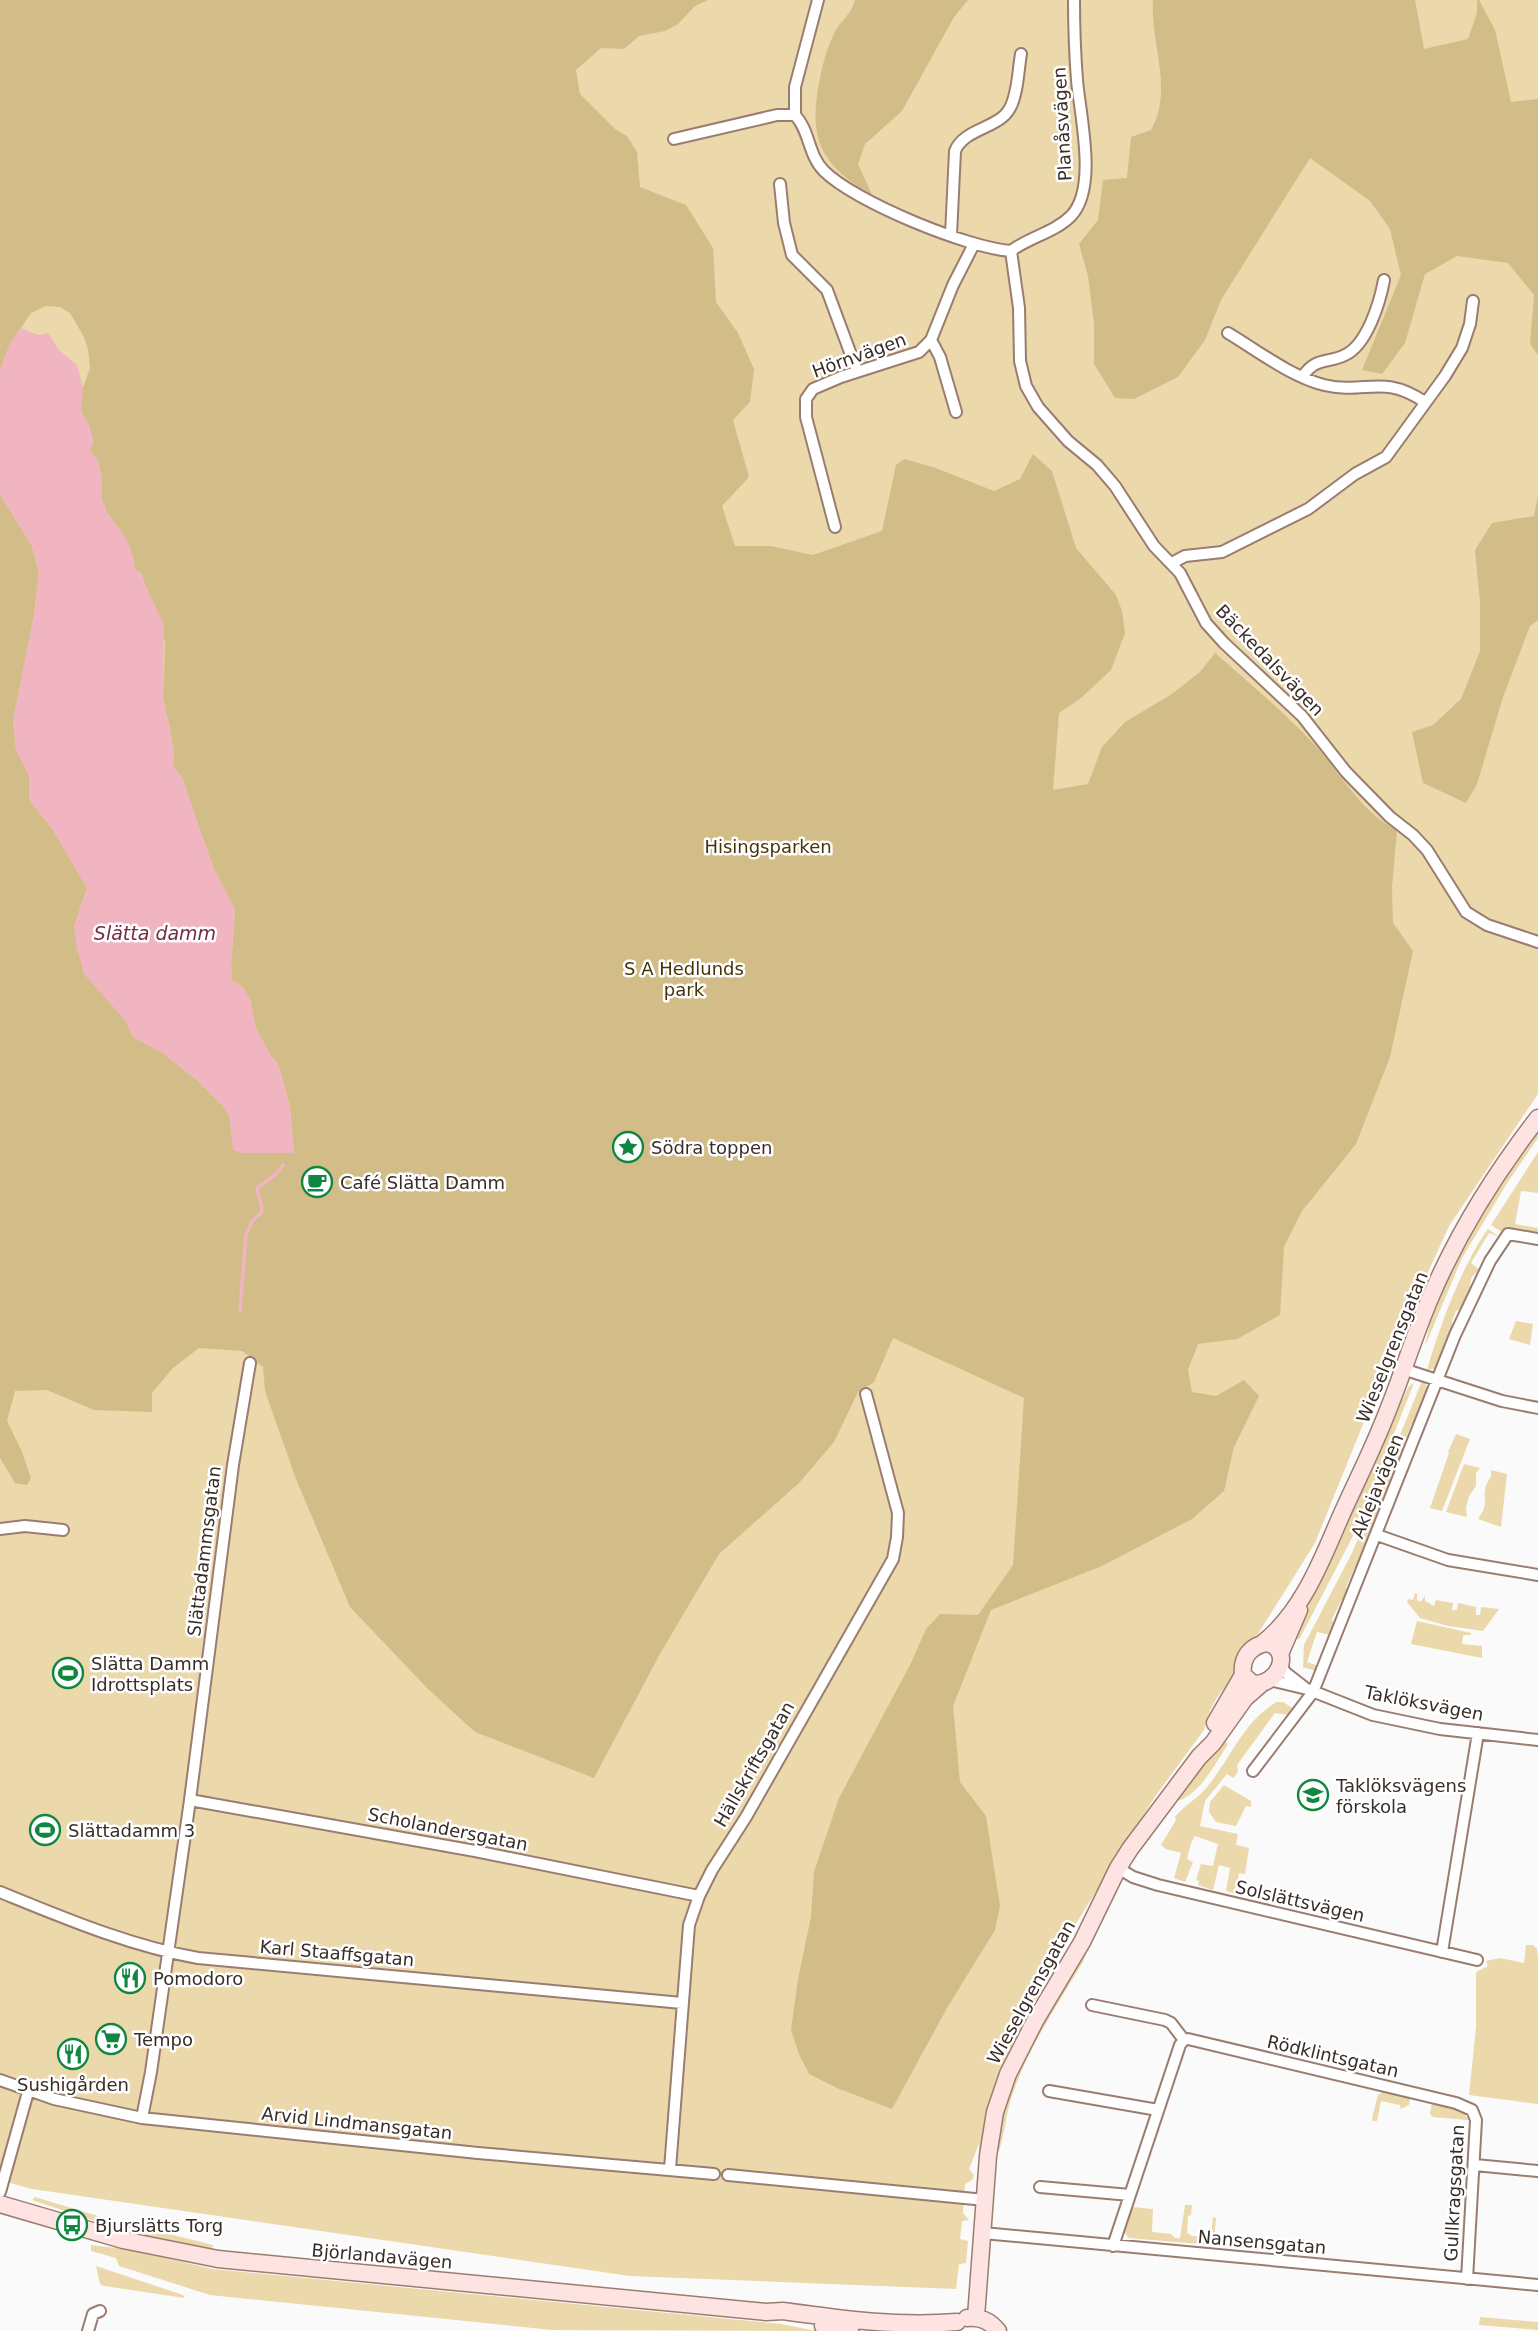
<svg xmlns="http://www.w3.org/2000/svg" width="1538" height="2331" viewBox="0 0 1538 2331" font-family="'DejaVu Sans',sans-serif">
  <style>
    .green { fill: #ebd8ab }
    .forest { fill: #d2bd88 }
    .water { fill: #f1b4c1 }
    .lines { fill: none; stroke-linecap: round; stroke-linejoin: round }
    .stream { stroke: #f1b4c1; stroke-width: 3.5 }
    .street-casing { stroke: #9a7d70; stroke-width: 14 }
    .secondary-casing { stroke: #9a7d70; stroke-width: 19 }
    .street { stroke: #fff; stroke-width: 10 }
    .secondary { stroke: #fde3e1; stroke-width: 16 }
    .labels { text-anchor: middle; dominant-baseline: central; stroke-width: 5; stroke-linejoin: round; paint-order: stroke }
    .street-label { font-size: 18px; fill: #392d27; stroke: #fff }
    .park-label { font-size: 18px; fill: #443509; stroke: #fff }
    .poi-label { font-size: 18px; fill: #392d27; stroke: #fff; text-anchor: start }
    .water-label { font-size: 19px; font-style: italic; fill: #742d42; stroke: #fff }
  </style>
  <rect width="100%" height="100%" fill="#fafafa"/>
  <path class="green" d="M0,0H1538V1094L1449,1226L1395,1345L1315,1543L1234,1672C1232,1683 1227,1685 1221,1692C1214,1701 1206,1717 1204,1730L1154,1798L1049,1967L983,2133L979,2173V2144L969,2169L974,2175L972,2180L965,2184L963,2213L969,2220L962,2221L960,2239L968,2241L966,2263L959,2264L956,2289L630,2276L32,2189L0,2180Z
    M1538,1129V1138L1509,1180L1462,1258L1425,1346C1439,1271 1495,1192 1538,1129Z
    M1538,1152V1193L1521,1191L1515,1224L1538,1228V1234L1510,1229L1502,1232L1491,1225Z
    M1488,1229L1499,1237L1489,1233L1471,1263L1480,1270C1469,1277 1471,1280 1470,1291C1469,1296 1464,1304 1461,1309L1456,1311L1452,1321L1453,1329L1436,1368L1427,1370C1439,1328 1462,1265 1488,1229Z
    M1516,1321L1533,1324L1530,1345L1509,1339Z
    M1422,1381L1426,1385L1428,1394L1416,1422L1411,1425L1403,1446L1405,1452L1401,1464L1395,1467L1388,1487L1390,1491L1360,1565L1355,1567L1346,1587L1348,1593L1345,1598L1341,1601L1332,1619L1334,1627L1330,1635L1317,1632L1307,1662L1318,1666L1316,1671L1303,1667L1304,1645L1353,1551Z
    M1414,1383L1354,1534L1301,1636L1299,1639H1294L1299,1624L1332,1559L1382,1441L1409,1386Z
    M1456,1434L1470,1439L1442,1511L1430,1508L1449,1453L1448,1452Z
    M1464,1464L1480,1468L1476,1473V1486L1469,1496L1466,1508L1467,1517L1446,1512Z
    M1491,1470L1507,1474L1501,1527L1478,1519C1490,1502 1482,1501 1486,1486C1488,1479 1492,1479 1491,1470Z
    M1415,1593L1417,1594V1600L1420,1602L1425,1596V1601L1434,1606L1436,1600L1453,1603L1452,1610H1457L1458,1603L1476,1607V1615H1480L1481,1607L1499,1609L1483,1631L1448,1626L1420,1618L1407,1602L1408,1599L1413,1600Z
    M1417,1621L1471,1633V1635H1463L1462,1644L1482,1646V1658L1411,1644Z
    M1277,1702H1283L1294,1709L1288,1715L1275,1713L1237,1765L1238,1772L1233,1778L1227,1774L1205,1801L1200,1826L1238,1834L1236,1845L1249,1848L1245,1874L1239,1873L1237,1885L1245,1888L1244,1896L1226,1891L1230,1868L1219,1865L1213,1890L1198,1885L1199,1881L1196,1880L1201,1864L1213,1866L1218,1844L1195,1836L1191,1843L1187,1859L1193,1862L1185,1882L1174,1878L1181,1853L1166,1849L1161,1845L1176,1820L1175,1817C1184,1805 1198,1799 1207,1787C1230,1760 1244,1720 1277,1702Z
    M1222,1738L1228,1744C1215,1764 1201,1793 1178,1801Z
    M1224,1785L1251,1801V1807L1246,1806L1236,1826L1216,1822L1209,1812L1210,1802Z
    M1526,1945H1533L1537,1949L1538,1958V2104L1469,2095L1476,2027V1972L1488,1966L1486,1961L1500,1958L1524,1963Z
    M1089,1946L1083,1962C1058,2004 1029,2046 1013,2093C1006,2112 1005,2133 999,2151L996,2146C1011,2067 1048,2014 1089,1946Z
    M1384,2091L1410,2098L1409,2105L1401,2109L1400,2105L1381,2101L1377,2121H1373L1372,2118L1378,2095Z
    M1432,2103L1463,2111L1468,2120L1433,2117L1430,2114Z
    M35,2197L118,2222L116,2228L32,2200Z
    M1185,2205H1192L1191,2215L1188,2216L1187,2233L1192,2236L1211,2238L1213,2217L1216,2218L1214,2241L1210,2245L1129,2238L1124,2232L1132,2207L1153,2209L1152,2232L1171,2234L1175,2238H1180Z
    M121,2222L213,2245L212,2250L165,2241L119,2228Z
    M91,2245L125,2249L213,2269L781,2324L817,2331L553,2330L210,2295L119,2266L116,2258L91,2251Z
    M96,2266L183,2295L185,2298L104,2286L100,2284Z
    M1480,2317L1538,2322V2330L1479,2325Z"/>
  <path class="forest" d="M0,0H708L695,6L678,24L665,31L639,36L624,49L601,48L576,70L580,94L615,129L627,136L637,152L640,187L686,205L713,248L716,302L738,333L754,369L750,402L733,420L749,477L722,506L735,546H771L813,555L882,531L896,465L904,459L933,467L994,491L1020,479L1033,454L1052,471L1076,548L1116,595L1122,611L1125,633L1111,670L1081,698L1059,713L1053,790L1088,784L1102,747L1125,722L1172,694L1200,672L1215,653C1248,682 1281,709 1311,741C1338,769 1361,813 1397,830L1392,888L1393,923L1413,951L1390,1057L1356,1144L1302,1211L1284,1247L1280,1315L1237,1339L1198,1344L1188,1370L1192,1392L1216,1396L1244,1380L1259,1396L1234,1447L1224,1491L1192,1519L1102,1566L991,1610L953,1706L960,1782L986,1816L1000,1906L995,1930L947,2008L892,2109L837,2088L809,2074L799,2054L791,2030L798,1979L811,1917L814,1872L839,1798L911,1663L926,1629L940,1614L978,1615L1013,1565L1024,1398L893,1338L874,1382L858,1392L834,1442L799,1483L719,1554L661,1652L594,1778L475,1732L427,1688L350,1607L296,1479L265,1391L263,1367L242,1351L199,1348L173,1368L152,1393V1412L94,1410L47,1390L15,1391L7,1421L22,1452L31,1478L27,1485L15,1483L0,1458V494L32,546L39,573L34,615L13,721L16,749L29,776V799L53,830L87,888L74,927L100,991L125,1020L133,1037L161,1052L196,1079L220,1103L229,1115L242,1153H294L290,1106L278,1064L271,1056L256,1029L250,999L241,985L232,981L231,965L235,910L213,867L182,778L173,766L174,753L170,730L163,698L165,642L141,573L135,570L133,557L126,539L106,511L102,499V480L98,461L90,451L89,425L81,412V393L90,368L88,349L84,337L70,313L60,307L46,306L31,313L10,344L0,370Z
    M855,0H968L954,17L902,111L865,144L858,164L872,195C822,166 808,140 819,83C822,68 826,50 833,36C839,21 851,16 855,0Z
    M1153,0H1415L1424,49L1468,39L1477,13V0H1479L1495,30L1511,102L1538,99V355L1530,344L1534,295L1508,263L1457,256L1425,274L1405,343L1382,374L1362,370L1401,275L1390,229L1370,201L1310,158L1221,300L1205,340L1178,377L1134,399L1115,398L1094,364V323L1088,276L1079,244L1098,220L1103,180L1127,178L1131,137L1151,130C1174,89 1150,44 1153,0Z
    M1538,495V620L1530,626L1503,697L1477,784L1466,803L1423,783L1412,732L1433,725L1461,699L1480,651V602L1475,550L1492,523L1534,516Z"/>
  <path class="water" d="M20,328L38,335L48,333L59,350L77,365L83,387L81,412L89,425L94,442L90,451L98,461L102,480V499L106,511L126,539L133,557L135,570L140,573L164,625L163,698L170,730L174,753L173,766L182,778L213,867L235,910L231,965L232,981L241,985L250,999L256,1029L271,1056L278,1064L290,1106L294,1153H242L233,1150L229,1115L220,1103L196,1079L161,1052L133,1037L125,1020L84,974L77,949L74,927L87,888L53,830L29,799V776L16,749L13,721L34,615L39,573L32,546L0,494V370L10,344Z"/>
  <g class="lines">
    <path class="stream" d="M240,1310L246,1235L252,1221L262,1212C262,1203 258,1197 257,1188L276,1174L283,1165"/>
    <g class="street-casing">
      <path id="street" d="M795,115V87L818,0
        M674,139L777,115H795C810,131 808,155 824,171C855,202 968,248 1011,251L1019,308L1020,361L1026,386L1038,407L1068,441L1097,465L1115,486L1154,546L1180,573L1206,623L1224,643L1302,716L1346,772L1390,817L1413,835L1427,850L1466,912L1487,925L1538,942
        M780,184L784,223L792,255L827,290L857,371
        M951,235L955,151C964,128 999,129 1010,108C1018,93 1018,71 1021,54
        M1011,251C1029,237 1054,233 1071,216C1098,188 1080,116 1077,80C1075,54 1074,27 1074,0
        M1228,333C1258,351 1290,376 1324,385C1367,395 1381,373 1425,402
        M931,340L940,357L956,412
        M1303,376C1316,357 1326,364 1345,355C1367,345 1380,302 1384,280
        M835,527L806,417V399L813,389L841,377L919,352L931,340L953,285L974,244
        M1172,563L1185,556L1222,552L1308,509L1355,474L1386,457L1445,376L1462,348L1470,324L1473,301
        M1403,1369L1502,1401L1538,1408
        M0,1529L25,1526L63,1530
        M1377,1535L1448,1560L1538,1575
        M1280,1665L1286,1673L1304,1687
        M1270,1680L1307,1689L1373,1715L1440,1729L1538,1740
        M1253,1771L1313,1692L1455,1335L1490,1261L1508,1234L1538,1239
        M190,1800L475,1851L699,1896
        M1118,1868L1133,1877L1158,1885L1477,1960
        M0,1892C64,1918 130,1946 198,1958L682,2003
        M1442,1952L1478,1733
        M1092,2005L1165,2020L1171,2023L1184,2040
        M0,2080L54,2099L142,2118L478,2153L714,2174
        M1049,2091L1158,2110
        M142,2118L151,2072L190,1800L233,1465L250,1363
        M1475,2165L1538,2171
        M670,2169L689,1925L699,1896L712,1870L746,1817L893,1559L897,1537L898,1513L866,1394
        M728,2175L985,2200
        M1040,2187L1130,2195
        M0,2192L28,2092
        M983,2233L1538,2285
        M1113,2246L1180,2045L1184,2040L1188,2039L1456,2103L1472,2110L1476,2120L1467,2279
        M88,2331L93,2314L100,2311"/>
    </g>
    <g class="secondary-casing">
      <path id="secondary" d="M1263,1643C1302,1612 1321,1562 1340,1518C1356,1482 1374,1447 1388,1410C1403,1373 1415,1333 1431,1296C1458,1233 1496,1172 1538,1118
        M1268,1643C1294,1652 1277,1686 1253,1684L1243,1675C1241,1658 1250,1645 1268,1643Z
        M1280,1654L1299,1610
        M1215,1723L1243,1675
        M0,2204L123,2240L218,2259L766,2312L783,2311C841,2319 898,2327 957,2322
        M976,2317L988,2156L995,2112L1008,2074L1035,2021L1082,1942L1118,1868L1130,1849L1199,1757L1213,1743L1245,1698L1260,1685
        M967,2318C980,2317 989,2320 998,2331
        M823,2326L850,2331"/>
    </g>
    <use href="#street" class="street"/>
    <use href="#secondary" class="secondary"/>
  </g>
  <defs>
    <g id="sight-ring" transform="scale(1.575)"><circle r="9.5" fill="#fff" stroke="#108741" stroke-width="1.5"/><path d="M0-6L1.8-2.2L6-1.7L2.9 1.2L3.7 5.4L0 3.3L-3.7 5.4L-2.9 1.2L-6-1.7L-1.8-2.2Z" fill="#108741"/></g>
    <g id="cafe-ring" transform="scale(1.575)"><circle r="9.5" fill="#fff" stroke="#108741" stroke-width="1.5"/><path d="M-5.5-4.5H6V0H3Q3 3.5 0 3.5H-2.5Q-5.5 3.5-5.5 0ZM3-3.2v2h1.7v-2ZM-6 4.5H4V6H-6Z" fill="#108741"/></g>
    <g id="stadium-ring" transform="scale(1.575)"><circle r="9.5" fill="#fff" stroke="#108741" stroke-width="1.5"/><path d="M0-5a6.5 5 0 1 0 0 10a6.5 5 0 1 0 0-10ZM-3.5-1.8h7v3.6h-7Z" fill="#108741"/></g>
    <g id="school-ring" transform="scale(1.575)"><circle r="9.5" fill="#fff" stroke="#108741" stroke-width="1.5"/><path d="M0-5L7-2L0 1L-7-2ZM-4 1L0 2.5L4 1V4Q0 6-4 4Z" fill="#108741"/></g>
    <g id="restaurant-ring" transform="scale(1.575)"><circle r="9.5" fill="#fff" stroke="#108741" stroke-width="1.5"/><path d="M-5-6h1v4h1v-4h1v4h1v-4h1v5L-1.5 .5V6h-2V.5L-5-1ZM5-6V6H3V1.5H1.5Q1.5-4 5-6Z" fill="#108741"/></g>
    <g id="supermarket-ring" transform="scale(1.575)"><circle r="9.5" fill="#fff" stroke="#108741" stroke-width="1.5"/><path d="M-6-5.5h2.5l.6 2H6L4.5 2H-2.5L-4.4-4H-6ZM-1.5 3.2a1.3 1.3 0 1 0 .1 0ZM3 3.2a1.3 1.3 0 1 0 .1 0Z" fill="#108741"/></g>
    <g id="bus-ring" transform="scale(1.575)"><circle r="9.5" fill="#fff" stroke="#108741" stroke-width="1.5"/><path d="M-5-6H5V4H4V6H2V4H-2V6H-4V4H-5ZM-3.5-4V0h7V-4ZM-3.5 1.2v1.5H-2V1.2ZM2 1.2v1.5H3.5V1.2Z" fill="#108741"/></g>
  </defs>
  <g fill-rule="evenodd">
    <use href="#sight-ring" x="628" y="1147"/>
    <use href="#cafe-ring" x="317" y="1182"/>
    <use href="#stadium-ring" x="68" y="1673"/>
    <use href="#school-ring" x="1313" y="1795"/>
    <use href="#stadium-ring" x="45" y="1830"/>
    <use href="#restaurant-ring" x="130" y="1978"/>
    <use href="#supermarket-ring" x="111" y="2039"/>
    <use href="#restaurant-ring" x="73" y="2054"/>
    <use href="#bus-ring" x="72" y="2225"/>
  </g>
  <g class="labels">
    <g class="street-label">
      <text transform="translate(1062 124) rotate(-93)">Planåsvägen</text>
      <text transform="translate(859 355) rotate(-20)">Hörnvägen</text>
      <text transform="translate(1270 660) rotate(46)">Bäckedalsvägen</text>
      <text transform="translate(1392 1347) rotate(-68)">Wieselgrensgatan</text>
      <text transform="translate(1377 1486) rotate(-68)">Aklejavägen</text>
      <text transform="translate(204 1551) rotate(-83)">Slättadammsgatan</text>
      <text transform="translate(1424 1703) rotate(11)">Taklöksvägen</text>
      <text transform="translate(754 1764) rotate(-60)">Hällskriftsgatan</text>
      <text transform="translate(448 1829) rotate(11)">Scholandersgatan</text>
      <text transform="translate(1300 1901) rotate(13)">Solslättsvägen</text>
      <text transform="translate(337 1953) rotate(5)">Karl Staaffsgatan</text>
      <text transform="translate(1031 1992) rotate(-61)">Wieselgrensgatan</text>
      <text transform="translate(1333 2056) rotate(13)">Rödklintsgatan</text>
      <text transform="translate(357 2123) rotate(6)">Arvid Lindmansgatan</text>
      <text transform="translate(1454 2193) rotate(-87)">Gullkragsgatan</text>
      <text transform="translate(1262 2242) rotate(5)">Nansensgatan</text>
      <text transform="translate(382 2256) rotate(5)">Björlandavägen</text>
    </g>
    <g class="park-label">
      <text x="768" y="846">Hisingsparken</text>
      <text x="684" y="968">S A Hedlunds<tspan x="684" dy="21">park</tspan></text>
    </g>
    <g class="poi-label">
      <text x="651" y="1147">Södra toppen</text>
      <text x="340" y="1182">Café Slätta Damm</text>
      <text x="91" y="1663">Slätta Damm<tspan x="91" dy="21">Idrottsplats</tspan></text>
      <text x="1336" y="1785">Taklöksvägens<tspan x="1336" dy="21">förskola</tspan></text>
      <text x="68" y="1830">Slättadamm 3</text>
      <text x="153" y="1978">Pomodoro</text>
      <text x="134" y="2039">Tempo</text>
      <text x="73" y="2084" text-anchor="middle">Sushigården</text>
      <text x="95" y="2225">Bjurslätts Torg</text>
    </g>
    <g class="water-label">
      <text x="155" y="933">Slätta damm</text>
    </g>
  </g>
</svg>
